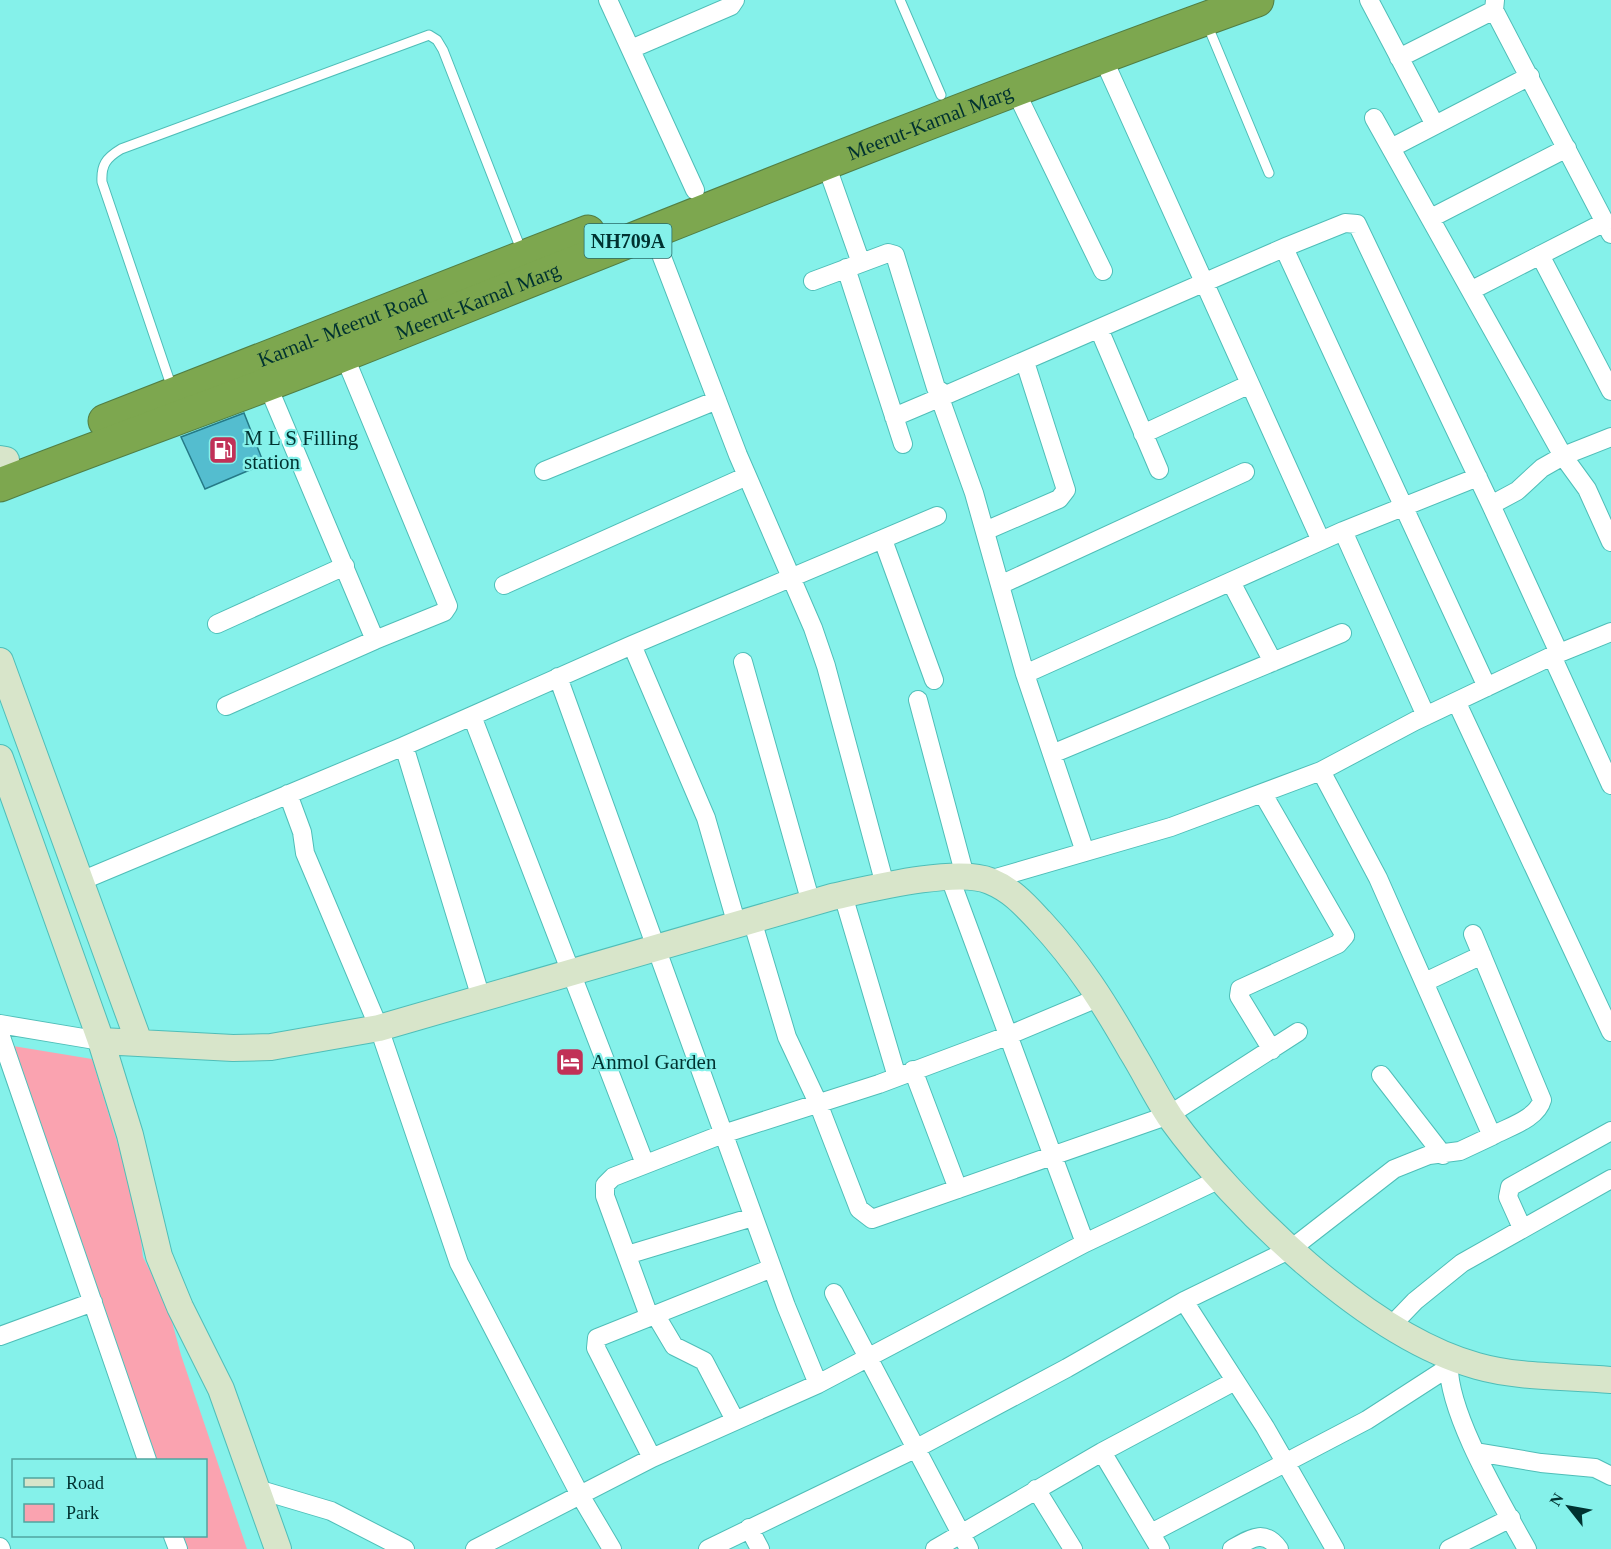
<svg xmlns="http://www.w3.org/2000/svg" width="1611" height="1549" viewBox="0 0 1611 1549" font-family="'Times New Roman',serif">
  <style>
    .green { fill: #faa3b0 }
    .building { fill: #54bdcf; stroke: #257a87; stroke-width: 1.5 }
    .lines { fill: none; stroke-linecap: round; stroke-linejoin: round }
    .lane-casing { stroke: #4fbeb8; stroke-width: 11 }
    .street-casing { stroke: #4fbeb8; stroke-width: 20 }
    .secondary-casing { stroke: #4fbeb8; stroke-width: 28 }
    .highway-casing { stroke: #517e44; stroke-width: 35 }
    .lane { stroke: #fff; stroke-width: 9 }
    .street { stroke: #fff; stroke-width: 18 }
    .secondary { stroke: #d8e5ca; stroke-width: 26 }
    .highway { stroke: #7da74f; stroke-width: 33 }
    .labels { text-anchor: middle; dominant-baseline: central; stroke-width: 4.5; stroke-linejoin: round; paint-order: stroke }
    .shield { fill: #85f1ea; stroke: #286b68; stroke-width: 1.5 }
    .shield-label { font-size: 20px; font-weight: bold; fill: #003230 }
    .street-label { font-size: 21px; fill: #003230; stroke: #85f1ea }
    .poi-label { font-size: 21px; fill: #003230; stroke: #85f1ea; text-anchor: start }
  </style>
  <rect width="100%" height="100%" fill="#85f1ea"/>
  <path class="green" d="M13,1046L92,1059L137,1208L143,1257L168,1307L181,1355L247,1549H187L183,1536H206V1460H157Z"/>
  <path class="building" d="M244,413L264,464L205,489L181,437Z"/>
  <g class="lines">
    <g class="lane-casing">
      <path id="lane" d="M900,0L941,95
        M1207,24L1269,173
        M172,388L102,182C101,165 106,158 121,149L429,35L437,40L443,50L522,252"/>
    </g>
    <g class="street-casing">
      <path id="street" d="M608,0L695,190
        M1369,0L1435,125
        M1495,0L1494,10L1611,234
        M631,49L731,6L735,0
        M1102,56L1321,541
        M1399,58L1494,10
        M1015,90L1103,271
        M1374,118L1563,456L1587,489L1611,542
        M1391,148L1530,76
        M826,164L861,263
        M1431,218L1567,148
        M652,231L738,455L813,628L826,666L885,885
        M1284,248L1487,687
        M1540,255L1611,391
        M846,268L903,444
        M813,281L888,253L895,255L936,388L946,395L1288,246L1345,223L1357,224L1491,505L1559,653
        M1472,290L1605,222
        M1099,329L1159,470
        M267,384L375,640
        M940,398L974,493L1025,674L1085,852
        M894,417L946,395
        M1143,434L1250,384
        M544,471L717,400
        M1491,505L1517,491L1542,468L1563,456L1611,437
        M985,531L1059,499L1066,490L1025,362
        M1343,531L1426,716
        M883,540L934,680
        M1231,582L1273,662
        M504,585L747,476
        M1000,585L1245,472
        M217,624L345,566
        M632,645L706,818L737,925
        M1552,656L1611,785
        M743,662L811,903
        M1025,674L1343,531L1478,477
        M558,677L786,1306L818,1384
        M918,700L965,876
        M1457,703L1611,1032
        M226,706L375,640L444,612L448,606L344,355
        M472,716L645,1164
        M404,746L632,645L937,516
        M1052,754L1342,633
        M288,794L302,832L305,853L379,1028L459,1263L580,1495L612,1549
        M1263,794L1345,936L1338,944L1240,989L1239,996L1272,1050
        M950,878L1085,1243
        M989,880L1171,827L1321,771L1415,721L1552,656L1611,632
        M81,881L404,746L481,998
        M843,895L897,1077
        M752,920L787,1037L818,1103L859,1209L872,1219L1169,1115L1298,1032
        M1473,934L1542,1100C1537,1119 1508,1127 1492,1136
        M1425,982L1482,955
        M0,1024L101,1041
        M0,1034L147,1460
        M913,1070L958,1189
        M1381,1075L1443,1155
        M1522,1228L1508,1197L1510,1187L1611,1131
        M627,1255L753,1217
        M834,1293L969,1549
        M1184,1301L1265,1427L1335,1549
        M655,1314L674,1346L704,1361L735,1420
        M649,1316L605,1196V1185L613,1177L723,1134L879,1084L1007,1036L1100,997
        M1390,1327L1415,1301L1462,1263L1611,1179
        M0,1336L93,1302
        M1449,1359C1444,1408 1502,1504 1527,1549
        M1102,1452L1160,1549
        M1476,1452L1541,1463L1595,1468L1611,1476
        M652,1458L596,1348L597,1338L772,1268
        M257,1489L331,1511L405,1549
        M1036,1489L1073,1549
        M749,1528L760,1549
        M1151,1533L1367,1420L1449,1367
        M173,1536L178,1549
        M0,1547L1,1549
        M475,1549L652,1458L818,1384L1085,1243L1220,1179
        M708,1549L915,1449L1067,1368L1184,1301L1291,1249L1394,1169L1429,1155L1460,1151L1492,1136L1378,878L1321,771
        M935,1549L1102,1452L1235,1381
        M1232,1549C1250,1539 1264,1528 1279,1549
        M1449,1549L1511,1518"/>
    </g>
    <g class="secondary-casing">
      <path id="secondary" d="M0,459L6,460
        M0,661L139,1042
        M0,758L101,1041L130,1135L159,1256L180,1307L221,1389L278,1549
        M101,1041L233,1048L271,1047L379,1028L832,897C869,889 957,867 990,881C1012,890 1025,905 1040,921C1079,963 1104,1003 1132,1052C1145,1073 1156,1096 1170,1117C1235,1207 1368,1336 1477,1366C1519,1378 1567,1376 1611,1380"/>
    </g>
    <g class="highway-casing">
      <g id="highway">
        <path id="s1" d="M105,421L588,232"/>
        <path id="s2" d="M0,485C115,440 233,399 348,353C650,233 951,110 1257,0"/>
      </g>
    </g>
    <use href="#lane" class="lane"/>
    <use href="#street" class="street"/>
    <use href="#secondary" class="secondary"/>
    <use href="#highway" class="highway"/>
  </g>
  <defs>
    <g id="fuel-square" transform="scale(1.5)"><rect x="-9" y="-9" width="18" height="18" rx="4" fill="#c13157" stroke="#85f1ea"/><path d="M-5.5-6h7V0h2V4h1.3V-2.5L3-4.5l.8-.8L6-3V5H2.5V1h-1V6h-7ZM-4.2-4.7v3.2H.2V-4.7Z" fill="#fff"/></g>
    <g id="hotel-square" transform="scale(1.5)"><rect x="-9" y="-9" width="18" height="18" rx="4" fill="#c13157" stroke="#85f1ea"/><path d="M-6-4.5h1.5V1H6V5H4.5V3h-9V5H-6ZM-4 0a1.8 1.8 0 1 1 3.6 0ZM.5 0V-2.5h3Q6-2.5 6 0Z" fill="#fff"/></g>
  </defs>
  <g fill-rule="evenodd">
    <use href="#fuel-square" x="223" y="450"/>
    <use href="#hotel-square" x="570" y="1062"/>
  </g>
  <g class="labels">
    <rect class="shield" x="584.5" y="224" width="87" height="34" rx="4.5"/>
    <g class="shield-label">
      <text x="628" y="241">NH709A</text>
    </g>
    <g class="street-label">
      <text stroke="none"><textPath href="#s2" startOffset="998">Meerut-Karnal Marg</textPath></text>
      <text stroke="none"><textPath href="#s2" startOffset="512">Meerut-Karnal Marg</textPath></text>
      <text stroke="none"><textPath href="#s1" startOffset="255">Karnal- Meerut Road</textPath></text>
    </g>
    <g class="poi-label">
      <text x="244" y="438">M L S Filling<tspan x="244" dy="24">station</tspan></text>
      <text x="591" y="1062">Anmol Garden</text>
    </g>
  </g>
  <rect x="12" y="1459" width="195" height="78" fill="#85f1ea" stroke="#50a5a0" stroke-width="1.5"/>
  <rect x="24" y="1478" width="30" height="9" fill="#d8e5ca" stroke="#50a5a0" stroke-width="1.5"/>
  <text x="66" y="1489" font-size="18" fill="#003230">Road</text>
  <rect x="24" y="1504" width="30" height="18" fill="#faa3b0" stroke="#50a5a0" stroke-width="1.5"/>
  <text x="66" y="1519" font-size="18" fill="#003230">Park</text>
  <g transform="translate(1569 1507) rotate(301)" stroke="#85f1ea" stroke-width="4.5" paint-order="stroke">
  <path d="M0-4.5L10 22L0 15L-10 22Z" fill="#003230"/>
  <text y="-9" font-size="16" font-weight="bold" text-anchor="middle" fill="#003230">N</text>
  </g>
</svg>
